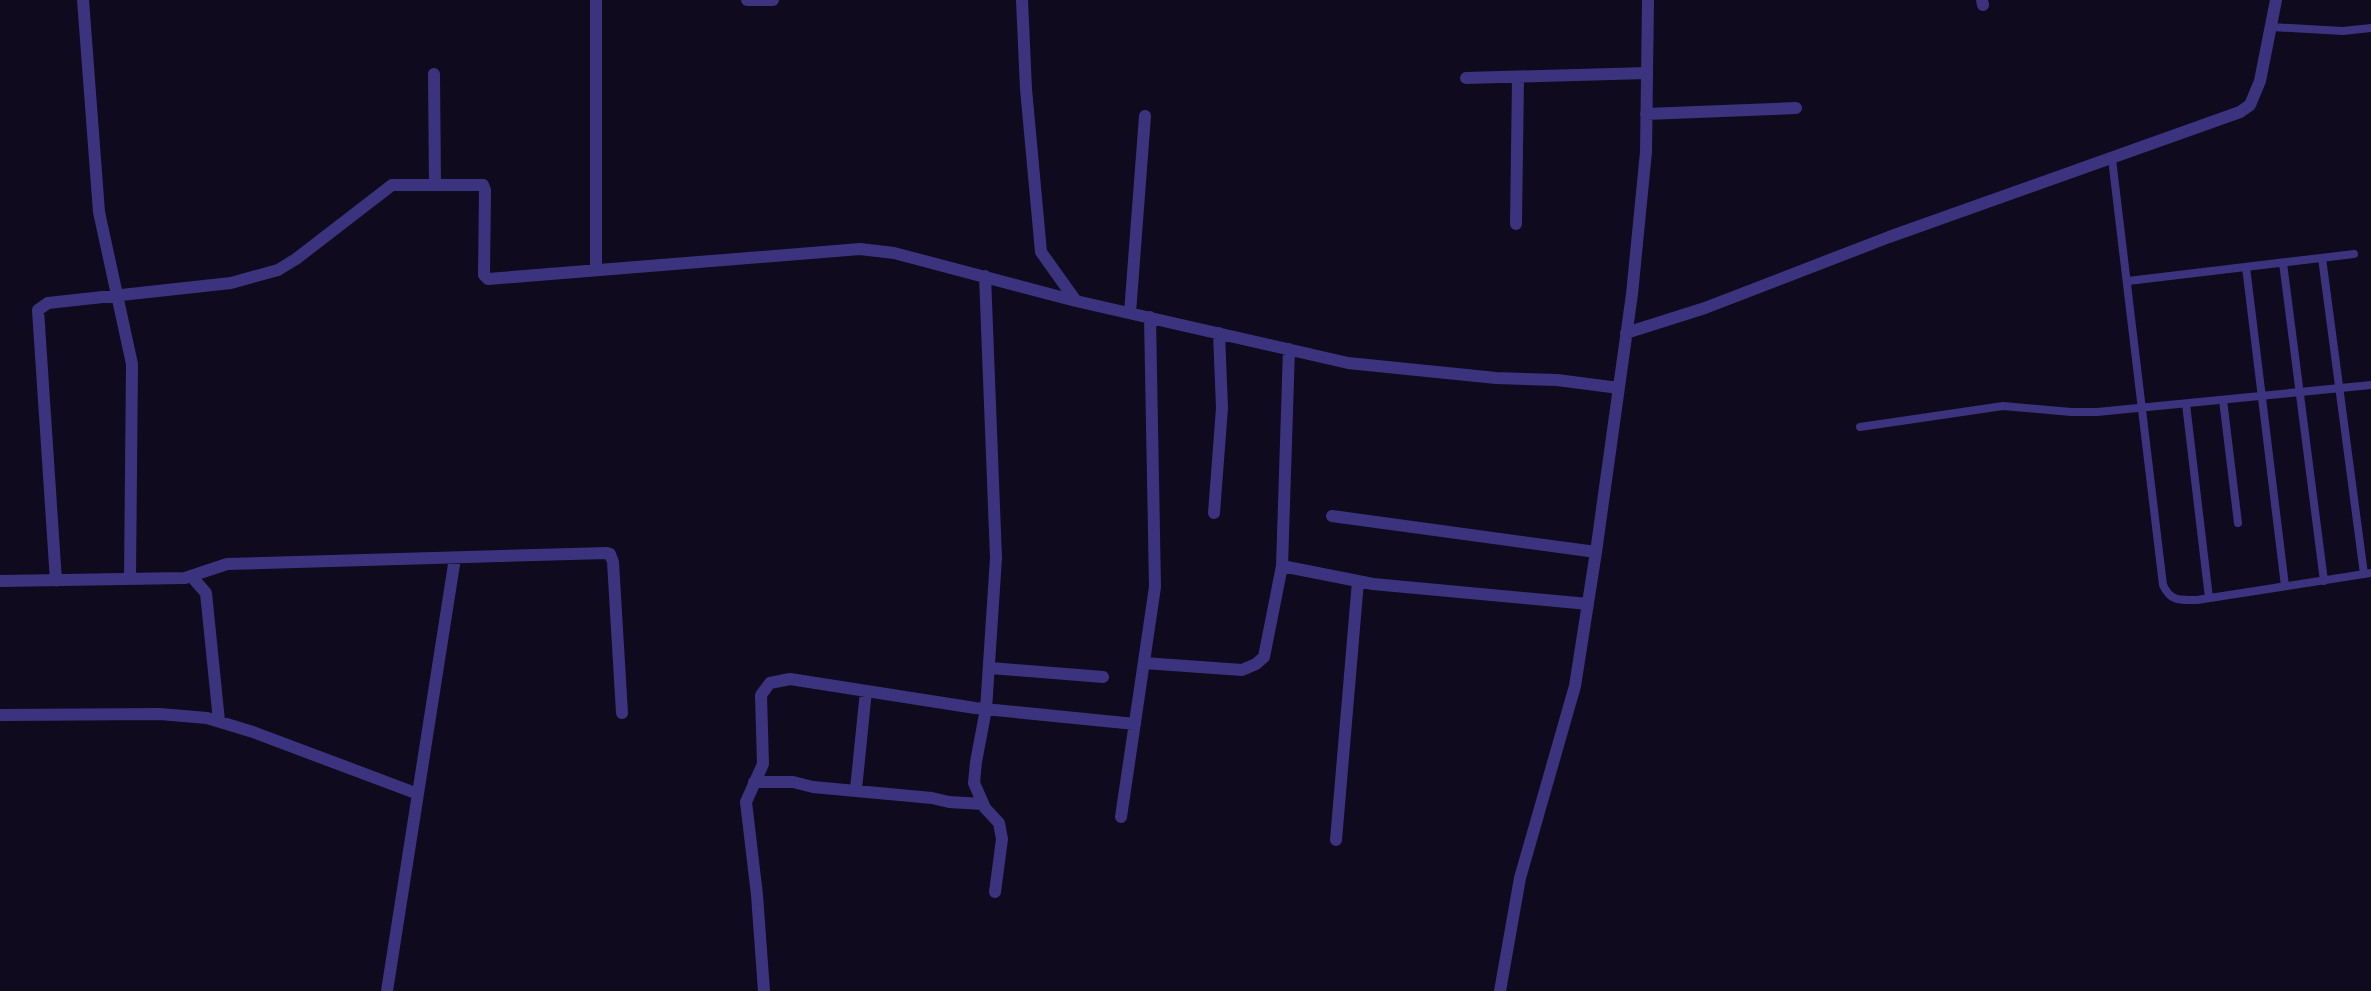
<svg xmlns="http://www.w3.org/2000/svg" width="2371" height="991" viewBox="0 0 2371 991" font-family="Arial,sans-serif">
  <style>
    .lines { fill: none; stroke-linecap: round; stroke-linejoin: round }
    .lane { stroke: #3c337e; stroke-width: 8 }
    .street { stroke: #3c337e; stroke-width: 12 }
  </style>
  <rect width="100%" height="100%" fill="#0f0a1d"/>
  <g class="lines">
    <path class="lane" d="M2271,27L2343,31L2371,28
      M2112,159L2163,585C2171,602 2180,600 2197,600L2371,573
      M2322,258L2364,574
      M2283,263L2324,581
      M2246,267L2285,586
      M2128,281L2354,254
      M2223,400L2238,523
      M2186,404L2209,598
      M1860,427L2003,406L2071,412H2097L2371,385"/>
    <path class="street" d="M83,0L99,212L132,364L130,579
      M596,0V270
      M747,0H773
      M1022,0L1026,89L1041,252L1076,301L1348,363L1496,378L1557,380L1619,388
      M1982,0L1983,5
      M434,74L435,185
      M1466,78L1647,73
      M1646,114L1796,108
      M1516,224L1518,77
      M985,276L996,558L986,709L976,762L974,783L985,808L999,823L1002,839L995,892
      M1130,313L1145,116
      M1626,333L1705,308L1889,237L2240,112L2250,105L2260,81L2276,0
      M1214,513L1222,408L1219,333
      M1332,516L1596,552
      M1282,566L1373,584L1588,604
      M192,577L206,593L219,721
      M0,581L185,578L227,564L607,553L610,554L613,562L622,713
      M56,581L38,310L48,303L231,283L278,270L296,259L392,185H483L485,190L484,275L488,279L860,249L894,253L1076,301
      M1144,663L1242,670L1256,664L1264,657L1282,566L1289,349
      M990,668L1103,677
      M0,715L160,714L207,718L253,732L418,794
      M754,782H793L813,787L932,798L949,802L983,804
      M856,789L866,691
      M1121,817L1155,587L1150,317
      M1336,840L1358,581
      M387,991L455,558
      M764,991L757,895L746,802L763,764L761,695L770,683L790,679L975,708L1135,724
      M1500,991L1520,878L1575,686L1596,552L1632,294L1646,152L1648,0"/>
  </g>
</svg>
